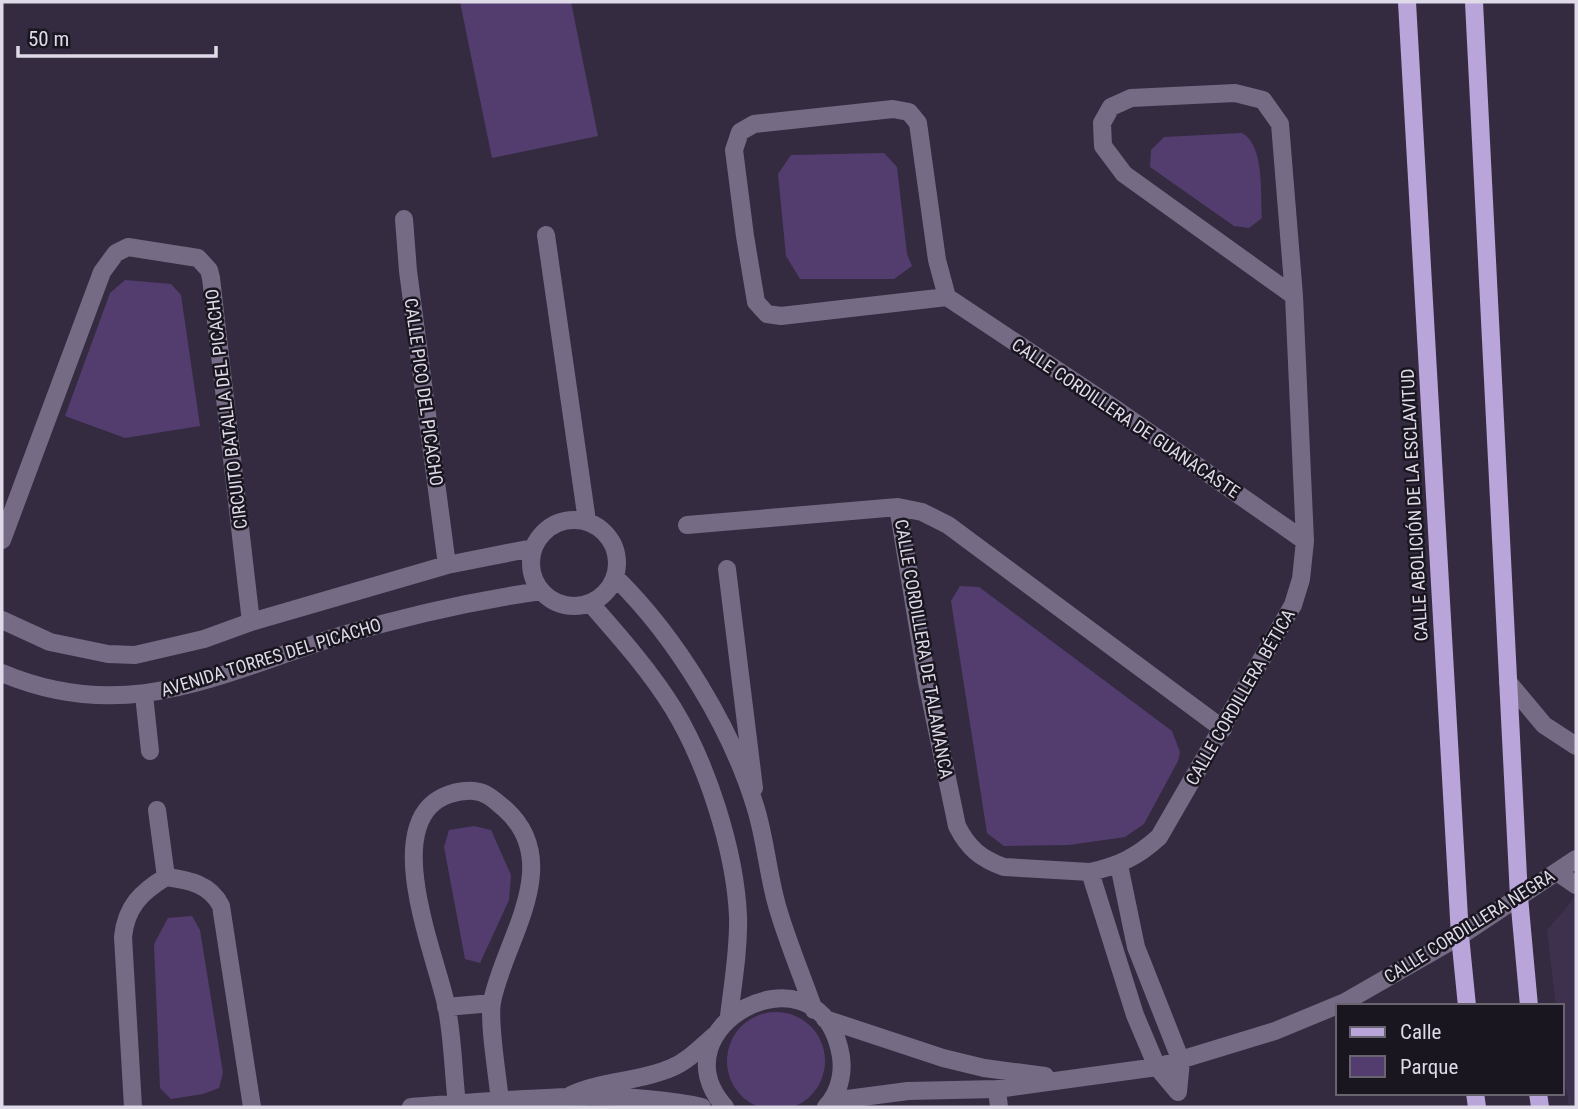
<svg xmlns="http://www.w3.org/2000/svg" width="1578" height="1109" viewBox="0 0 1578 1109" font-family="'Roboto Condensed',sans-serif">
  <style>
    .built { fill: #3d314d }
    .green { fill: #523d6e }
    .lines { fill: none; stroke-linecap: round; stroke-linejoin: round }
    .minor { stroke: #756b84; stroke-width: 18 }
    .major { stroke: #b9a5d9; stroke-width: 18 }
    .labels { text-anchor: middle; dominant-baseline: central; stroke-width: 5; stroke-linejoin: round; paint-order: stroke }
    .street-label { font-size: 18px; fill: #dfdae8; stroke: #1a1620 }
  </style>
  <rect width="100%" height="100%" fill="#342b41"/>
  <path class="built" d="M1576,896V1107H1569L1562,1062V1006H1556L1547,930Z"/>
  <path class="green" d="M460,2H571L598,136L492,158Z
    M1242,133C1265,146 1260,193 1262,218L1249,228L1234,226L1150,167L1151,150L1164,137Z
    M884,153L897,167L907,254L912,266L894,279H800L786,256L778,174L791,155Z
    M125,280L171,284L181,295L200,426L125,438L65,416L110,293Z
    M960,586L979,587L1172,731L1180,752L1178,761L1144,824L1125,837L1069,845L1004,846L987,833L951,601Z
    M474,826L491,830L511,875L509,900L480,963L465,959L444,847L449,830Z
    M192,916L200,930L223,1073L219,1088L203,1094L171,1099L160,1088L154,944L168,918Z
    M727 1061a49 49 0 1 1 98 0a49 49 0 1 1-98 0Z"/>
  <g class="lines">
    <path class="minor" d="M893,109L909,112L918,123L937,260L947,297L781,316L767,314L756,302L745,236L734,150L740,132L754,124Z
      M404,219L408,271L447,565
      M546,235L587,521
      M947,297L1114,408L1305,541
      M531 563a43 43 0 1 1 86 0a43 43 0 1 1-86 0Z
      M687,525L898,507
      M2,540L102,272L116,253L128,247L198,258L209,270L211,278L251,622
      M727,569L754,788
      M616,578C676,637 732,728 756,809C766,842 768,876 778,909C788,943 802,976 814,1010
      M591,604C620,637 650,671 673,708C707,764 735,850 738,916C739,949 733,983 729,1016
      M2,620L50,642L108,654L135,655L204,639L251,622L447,565L533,548
      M2,673C128,726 220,673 339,636C406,616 472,601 541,591
      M1508,682L1544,725L1576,746
      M144,695L150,751
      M157,810L166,877
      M1119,865L1136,947L1181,1061L1178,1092L1157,1067L1135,1015L1090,872L1004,867C981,859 968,848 957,826L927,682L898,507L922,512L948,525L1223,729
      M1090,872C1118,866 1137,857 1159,837L1293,605L1301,579L1305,541L1294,296L1280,124L1263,100L1235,93L1131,98L1111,107L1102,123L1103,146L1124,174L1294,296
      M1557,872L1576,885
      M446,1007L492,1003
      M825,1019L943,1058L984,1068L1045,1076
      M997,1089L999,1107
      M571,1095C604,1080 639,1082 671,1068C688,1061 701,1047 715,1035
      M832,1101L908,1091L997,1089L1157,1067L1275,1031L1345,1002L1460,936L1576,859
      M457,1104C453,1071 453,1036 446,1004C435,955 390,847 430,806C441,795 458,790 474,791C487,792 495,801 505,809C566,864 503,942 492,1002C488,1022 498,1078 500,1102
      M133,1107L123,937C126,907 141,892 166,877C189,880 210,884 221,906L252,1107
      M411,1107C507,1101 607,1087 702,1107
      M725,1107C654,1028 812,942 839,1047C845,1068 841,1091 826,1107"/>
    <path class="major" d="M1407,2L1460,936L1467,1006
      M1474,2L1519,897L1529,1006
      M1475,1093L1477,1107
      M1538,1093L1540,1107"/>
  </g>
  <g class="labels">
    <g class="street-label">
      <text transform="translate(424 392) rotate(82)">CALLE PICO DEL PICACHO</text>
      <text transform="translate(226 409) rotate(-97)">CIRCUITO BATALLA DEL PICACHO</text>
      <text transform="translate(1126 418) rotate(34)">CALLE CORDILLERA DE GUANACASTE</text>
      <text transform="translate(1414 505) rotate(-93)">CALLE ABOLICIÓN DE LA ESCLAVITUD</text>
      <text transform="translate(924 649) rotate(80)">CALLE CORDILLERA DE TALAMANCA</text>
      <text transform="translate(271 657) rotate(-17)">AVENIDA TORRES DEL PICACHO</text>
      <text transform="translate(1240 697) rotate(-60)">CALLE CORDILLERA BÉTICA</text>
      <text transform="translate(1469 926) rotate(-32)">CALLE CORDILLERA NEGRA</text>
    </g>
  </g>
  <rect width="1578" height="1109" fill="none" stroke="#dfdae8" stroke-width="7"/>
  <rect x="1336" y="1004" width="228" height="91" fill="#1a1620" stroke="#696470" stroke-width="2"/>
  <rect x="1350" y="1027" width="35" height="10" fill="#b9a5d9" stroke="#696470" stroke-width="2"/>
  <text x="1400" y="1039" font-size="21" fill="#dfdae8">Calle</text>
  <rect x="1350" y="1056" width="35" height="21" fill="#523d6e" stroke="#696470" stroke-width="2"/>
  <text x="1400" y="1074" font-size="21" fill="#dfdae8">Parque</text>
  <path d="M18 46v10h198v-10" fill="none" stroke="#dfdae8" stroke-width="3.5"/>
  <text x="28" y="46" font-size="21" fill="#dfdae8" stroke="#1a1620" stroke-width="5" paint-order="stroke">50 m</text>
</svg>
